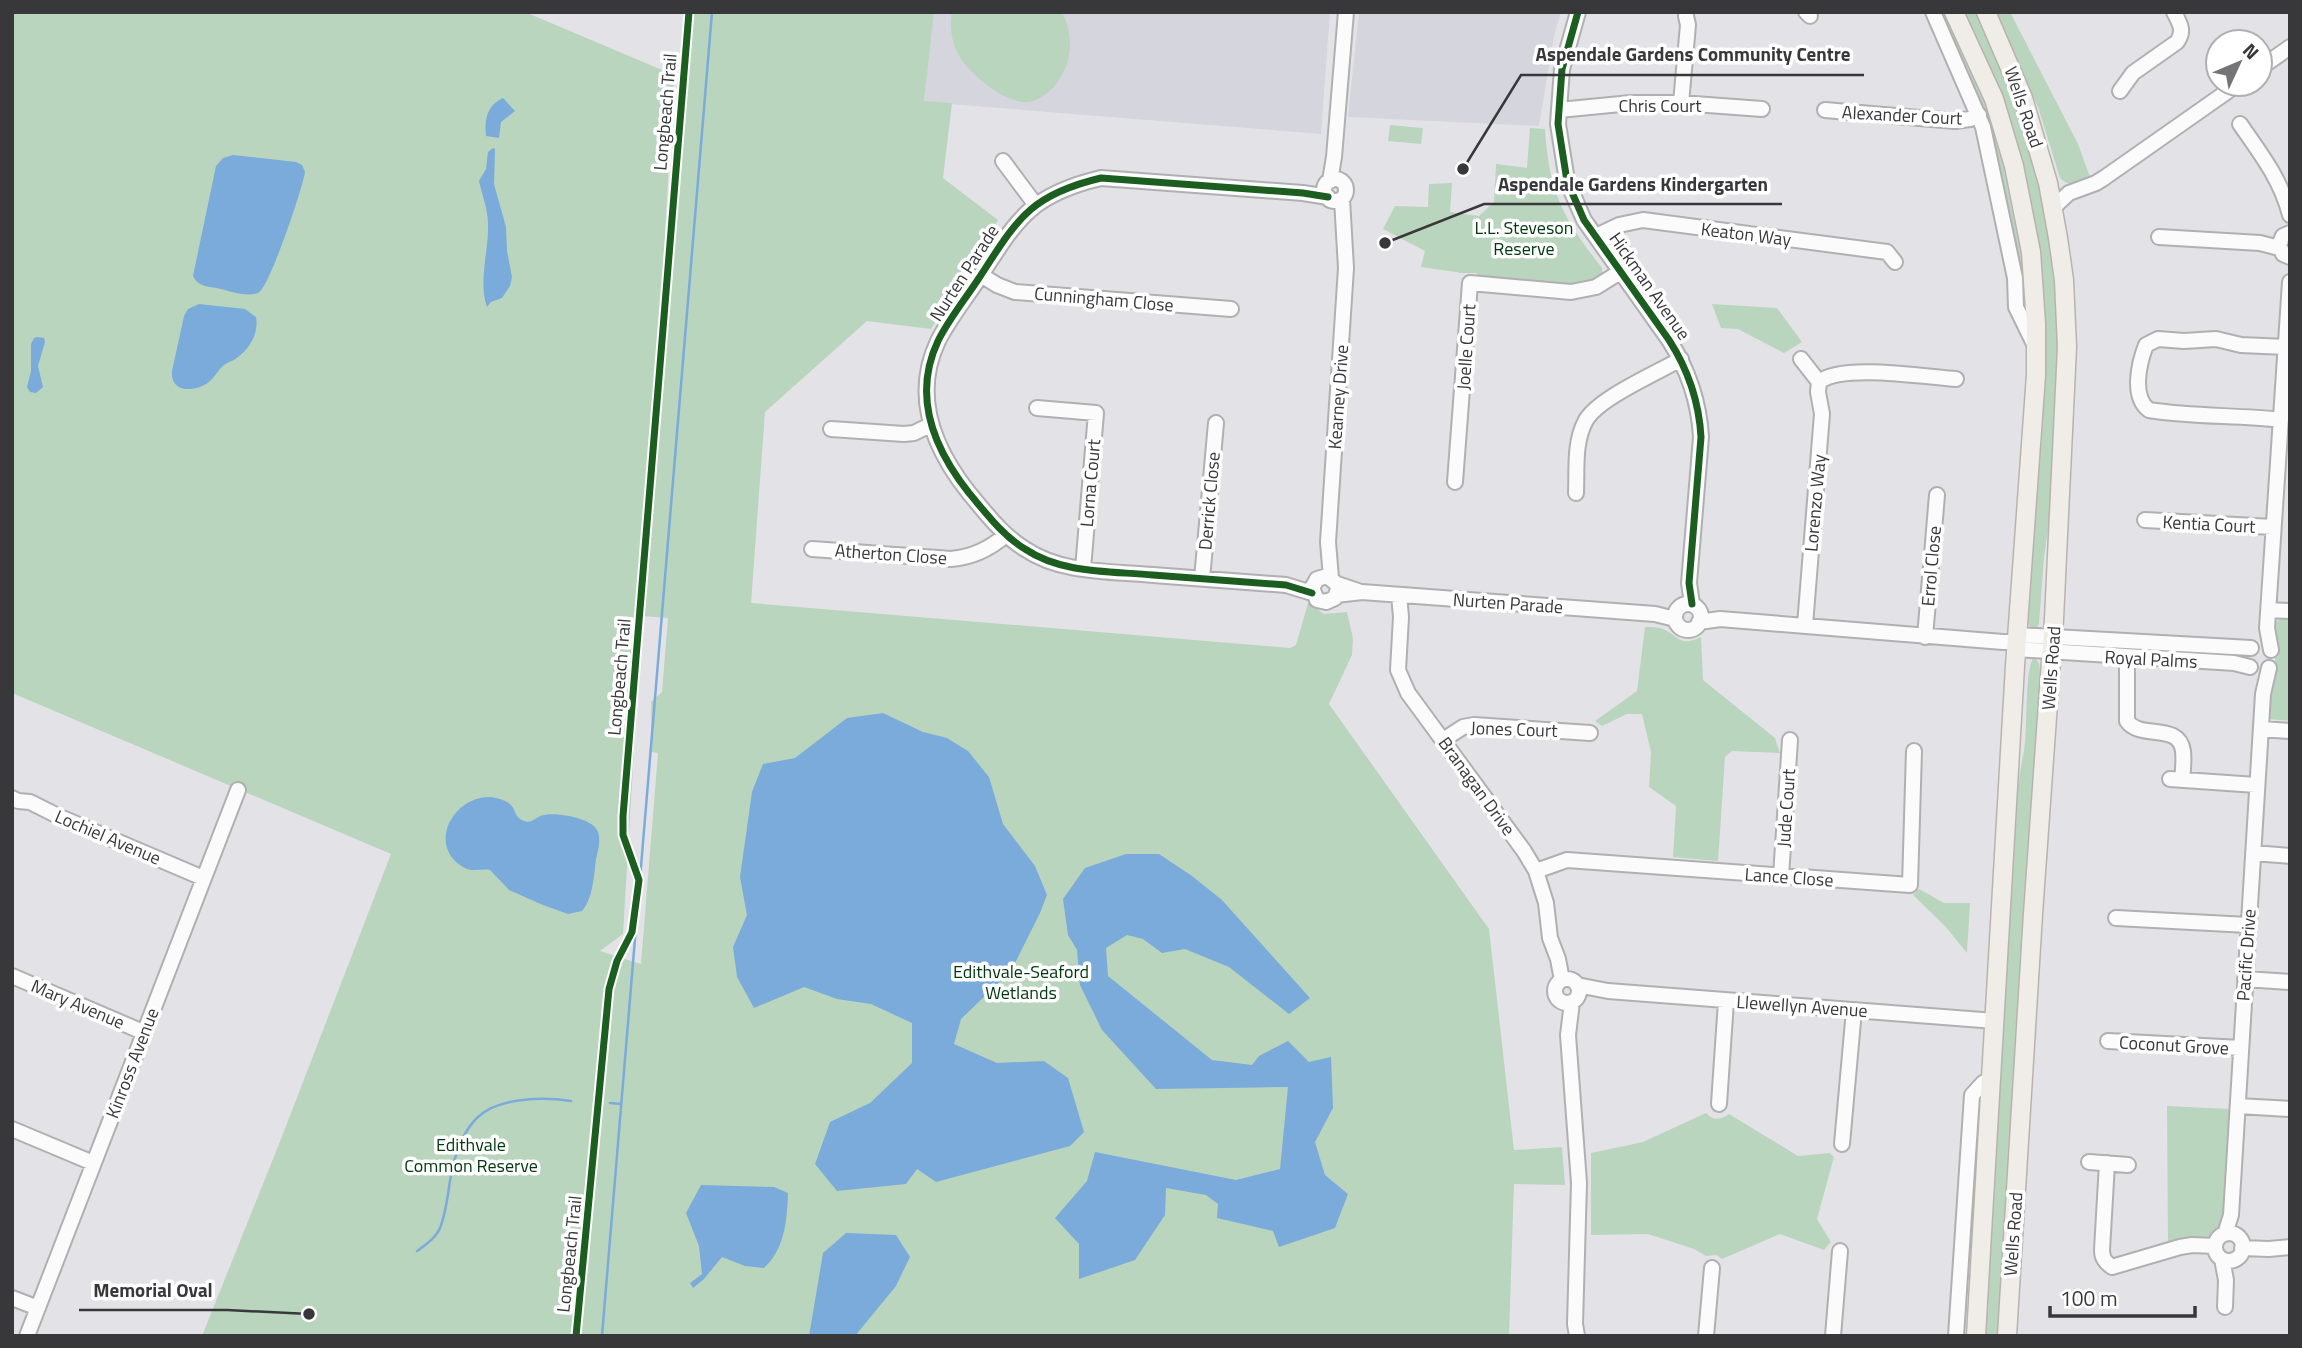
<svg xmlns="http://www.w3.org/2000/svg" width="2302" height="1348" viewBox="0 0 2302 1348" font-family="'Titillium Web',sans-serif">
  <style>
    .built { fill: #d5d5de }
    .green { fill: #bad5bd; fill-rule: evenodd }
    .water { fill: #7babda }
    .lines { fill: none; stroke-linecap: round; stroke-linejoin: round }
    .stream { stroke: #7babda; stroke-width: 2.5 }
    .minor-casing { stroke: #b0b0b2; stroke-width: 18 }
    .major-casing { stroke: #b9b3ac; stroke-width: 21 }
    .minor { stroke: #fbfbfb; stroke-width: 14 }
    .major { stroke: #f0ece8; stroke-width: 18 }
    .cycleway-casing { stroke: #fff; stroke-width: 11 }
    .cycleway { stroke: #1b5e20; stroke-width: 7 }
    .labels { text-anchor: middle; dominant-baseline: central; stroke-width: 7; stroke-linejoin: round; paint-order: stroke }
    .street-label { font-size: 18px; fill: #38383b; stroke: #fff }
    .park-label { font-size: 18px; fill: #01390e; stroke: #fff }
    .leader { fill: none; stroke: #38383b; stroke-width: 2.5 }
    .callout-dot { fill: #38383b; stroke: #fff; stroke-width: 2.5 }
    .callout-label { font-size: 19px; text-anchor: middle; font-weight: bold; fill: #38383b; stroke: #fff; stroke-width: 7; stroke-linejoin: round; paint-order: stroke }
  </style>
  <rect width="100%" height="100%" fill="#e3e3e7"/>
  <path class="built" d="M932,12H1330L1321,134L924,102Z
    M1359,12H1561L1554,36L1539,126L1348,117Z"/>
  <path class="green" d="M12,12H525L674,75L646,568L694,12H934L924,101L952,103L943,178L998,220L931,329L867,321L765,412L751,603L1290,648L1296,645L1308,603L1324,614L1347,612L1353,638L1352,655L1329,704L1489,929L1514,1150L1562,1147L1565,1185L1514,1184L1509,1336H202L281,1139L391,854L12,693ZM642,616L668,618L662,692L651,702L652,752L658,753L641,964L600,951L623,934Z
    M952,12H1062C1075,38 1072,65 1054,87C1047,94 1037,102 1026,102C1004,103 968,73 958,54C952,43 949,25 952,12Z
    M1936,12H1944L1977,74L1999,134L2018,212L2030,326L2021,309L2006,212Z
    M1960,12H1979L2013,89L2043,184L2062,334L2053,495L2044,557L2039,624L2036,628L2032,629L2026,621L2037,270Z
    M1996,12H2010L2078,144L2091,180C2079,183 2070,188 2060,178L2038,107Z
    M1390,125L1423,128L1421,144L1388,141Z
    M1530,128L1545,129C1549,193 1563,218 1602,268V274C1572,294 1519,282 1483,280L1476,273H1462L1421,267L1425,251L1383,229L1395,206L1428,207L1429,184L1452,183L1450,212L1479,216L1494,202L1496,164L1527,168Z
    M1712,304L1777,308L1802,342L1784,353L1738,329L1721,328Z
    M2281,618L2290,619V721L2269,719L2271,672L2275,660L2274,624Z
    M1645,627C1650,627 1658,627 1663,629C1681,637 1678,647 1701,637L1703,680L1775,738L1780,753L1732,751L1725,757L1718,861L1673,857L1676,806L1649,787L1651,752L1642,714H1627L1602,726L1595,721L1637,691Z
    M2034,657L2039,663L2041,675L2003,1304L1998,1336H1982C1990,1213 1998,1091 2005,969C2010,897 2009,822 2024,751C2028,731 2024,669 2034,657Z
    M1919,889L1944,903H1970L1967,953L1945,926L1913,895Z
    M2167,1106L2229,1109L2222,1225L2210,1236L2168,1244Z
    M1706,1113C1713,1121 1721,1120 1729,1114L1798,1156L1830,1153L1834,1157L1817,1219L1831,1242L1824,1250L1780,1234L1722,1259L1716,1255L1706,1256L1694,1249L1648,1234L1591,1235V1153L1643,1142Z"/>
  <path class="water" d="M503,98L515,111L501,122L499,138L486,136C484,120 487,105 503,98Z
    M493,148L495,149L494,184L506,227L507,251L512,277L510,286L502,298L491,302L487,307C478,281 489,251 488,224C488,209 482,195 479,181L486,169L488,152Z
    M233,155L296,162L302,165L305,172C303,187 269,289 258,293C247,297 232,292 221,289C209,286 199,288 193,276L216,166L223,158Z
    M199,304L245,309L256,317C259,335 249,350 234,360C231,361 227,363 224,365C218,370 215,377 209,382C196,392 170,394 172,371L184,316L188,309Z
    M37,337L44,338L45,342L38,366L43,387L36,393L30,392L27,387L31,371V344L34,338Z
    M883,713L923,732L947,738L968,751L989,777L1003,824L1035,866L1047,895L1040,913L1011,971L961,1019L954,1044L997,1063L1044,1061L1068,1078L1084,1132L1070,1146L936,1182L917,1169L906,1184L837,1191L815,1164L830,1122L870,1103L912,1063V1023L871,1004L837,999L804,987L754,1008L737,977L733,947L747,915L740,877L752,792L763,764L795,758L847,718Z
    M491,797C497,798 506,800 511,805C516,811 515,818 524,821C533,824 536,816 544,815C556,812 594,818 598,832C601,840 598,851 596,859C594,875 593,899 582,911L568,914L543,905L509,890L490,870C481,868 472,873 463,867C426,845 454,795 491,797Z
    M1126,854H1159L1192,876L1222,900L1310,998L1289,1014L1229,967L1185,949L1162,953L1143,939L1127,935L1106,948L1108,976L1212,1060L1252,1065L1259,1056L1288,1041L1309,1062L1331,1057L1333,1108L1315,1142L1325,1175L1348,1194L1335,1228L1279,1247L1273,1231L1217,1218L1218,1204L1206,1195L1166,1188L1165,1215L1135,1260L1079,1279V1244L1055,1218L1087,1181L1095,1152L1236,1180L1280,1169L1288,1087L1156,1089L1102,1030L1080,985L1077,950L1068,935L1063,899L1085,868Z
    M701,1185L774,1187L788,1193C787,1220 785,1249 764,1268L745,1266L722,1257L704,1279L693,1288L690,1283L702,1274L699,1246L686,1213Z
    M846,1233L896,1235L910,1257L896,1286L855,1336H809L823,1253Z"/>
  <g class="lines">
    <path class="stream" d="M610,1103L621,1104
      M417,1251C425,1245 436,1238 440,1228C447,1211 448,1189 452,1170C456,1152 464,1130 478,1117C499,1097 545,1097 571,1101
      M602,1336L712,12"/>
    <g class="minor-casing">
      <path id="minor" d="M1578,12L1562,69L1559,110L1558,124L1567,181L1584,220L1669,340C1689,371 1699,401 1701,437L1689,583L1692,604
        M1806,12L1810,16
        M1933,12L1983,127L2015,278L2016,307L2035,346
        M2260,68L2290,47
        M2120,91L2133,73L2177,42C2185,31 2180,24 2174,12
        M1681,103L1688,25L1686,16
        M1559,110L1631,103H1681L1762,109
        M1825,110L1955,121L1970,119L1979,115
        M2240,124C2261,154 2281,180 2290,215
        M1003,161L1035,204
        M1324 190a11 11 0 1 1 22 0a11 11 0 1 1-22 0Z
        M1330,181L1334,157L1346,12
        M2053,208L2069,193L2096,183L2104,178L2238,84
        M2290,233L2283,236L2279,245L2283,254L2290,257
        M1596,236L1619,225L1643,220L1887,252L1895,262
        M2159,237L2260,243L2279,248
        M981,275L997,285L1015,292L1231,309
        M1801,359L1819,382L1818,392L1822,414L1805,625
        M1819,382C1841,363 1926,377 1956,379
        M1037,408L1096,413L1083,569
        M2281,420C2237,415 2193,417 2149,410C2131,397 2139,363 2146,345L2158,339L2184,341L2216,339L2241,345L2286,347
        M831,429L904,434L914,433L930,425
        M1455,482L1470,283L1571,292L1596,287L1620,272
        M1576,493C1577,470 1574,443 1585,422C1596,399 1657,373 1681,359
        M2145,520L2273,527
        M812,549L951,559C973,557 989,549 1006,535
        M1331,578L1328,542L1346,268L1342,199
        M1202,579L1216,423
        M1338,589L1335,598L1326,602L1317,600L1312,588L1317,579L1327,576L1337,584L1358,591
        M1312,593L1286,585C1242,582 1198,578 1153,575C1111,571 1062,574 1025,549C1002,535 986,513 969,493C934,449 912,396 938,341C949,319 966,298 979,278C1017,220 1029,195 1101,178L1303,193L1328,197
        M1336,595L1362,592L1655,614L1675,619
        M1399,595L1401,617L1398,670L1408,693L1524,851L1536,871L1546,903L1550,938L1558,959L1562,980
        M1675 617a13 13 0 1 1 26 0a13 13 0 1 1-26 0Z
        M2269,610L2290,611
        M1699,622L1720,619L2003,642H2012L2017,635L2251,648
        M1925,637L1937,495
        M2012,642L2016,649L2234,663L2250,667
        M2271,650L2267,628L2290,282
        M2127,658V721C2140,740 2179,722 2183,751C2184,760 2183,771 2182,780
        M2261,729L2290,731
        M1443,740L1463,727L1474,725L1590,733
        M2170,779L2256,785
        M12,798L18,801L30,802L60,817L203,878
        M2253,853L2290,856
        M1536,871L1567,860L1910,885L1914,751
        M1781,876L1790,740
        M2116,918L2248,925
        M12,976L143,1032
        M2245,979L2290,982
        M1555 991a12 12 0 1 1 24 0a12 12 0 1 1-24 0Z
        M1577,985L1608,991L1995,1021
        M1572,1002L1568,1035L1579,1183L1575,1324L1577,1336
        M2108,1041L2241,1048
        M1719,1104L1726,1001
        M2238,1106L2290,1109
        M12,1129L93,1163
        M1842,1144L1854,1010
        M2089,1162L2128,1165
        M2107,1163L2102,1250C2102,1258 2105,1262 2112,1267L2180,1247L2192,1245L2215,1246
        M2215 1247a14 14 0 1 1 28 0a14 14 0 1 1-28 0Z
        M2225,1234L2231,1215L2263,694L2269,668
        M2242,1248L2269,1249L2290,1247
        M2222,1259L2226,1280L2225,1307
        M12,1298L38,1308
        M27,1336L238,790
        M1706,1336L1712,1268
        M1833,1336L1840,1251
        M1956,1336L1972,1095L1983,1083L1992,1079"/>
    </g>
    <g class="major-casing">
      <path id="major" d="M1954,12L1994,99L2014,166L2031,252L2036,324V375L2015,666L1976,1336
        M1986,12L2023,98L2048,183L2058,238L2064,280L2067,347L2054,619L2033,914L2007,1336"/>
    </g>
    <use href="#minor" class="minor"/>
    <use href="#major" class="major"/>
    <g class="cycleway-casing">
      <path id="cycleway" d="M1578,12L1562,69L1559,110L1558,124L1567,181L1584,220L1669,340C1689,371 1699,401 1701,437L1689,583L1692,604
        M1312,593L1286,585C1242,582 1198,578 1153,575C1111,571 1062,574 1025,549C1002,535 986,513 969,493C934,449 912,396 938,341C949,319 966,298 979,278C1017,220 1029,195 1101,178L1303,193L1328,197
        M576,1336L609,989L617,961L632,932L639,880L623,835V816L689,12"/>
    </g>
    <use href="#cycleway" class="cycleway"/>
  </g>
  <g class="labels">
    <g class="street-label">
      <text x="1660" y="105">Chris Court</text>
      <text transform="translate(2024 107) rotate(71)">Wells Road</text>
      <text transform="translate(665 112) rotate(-85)">Longbeach Trail</text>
      <text transform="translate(1902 115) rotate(3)">Alexander Court</text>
      <text transform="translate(1746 234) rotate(7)">Keaton Way</text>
      <text transform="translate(964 273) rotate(-57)">Nurten Parade</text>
      <text transform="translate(1650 286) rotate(55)">Hickman Avenue</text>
      <text transform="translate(1104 299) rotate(5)">Cunningham Close</text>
      <text transform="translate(1466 347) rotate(-86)">Joelle Court</text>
      <text transform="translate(1338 397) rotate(-86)">Kearney Drive</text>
      <text transform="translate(1090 483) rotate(-85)">Lorna Court</text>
      <text transform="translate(1209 501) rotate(-85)">Derrick Close</text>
      <text transform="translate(1815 503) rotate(-85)">Lorenzo Way</text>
      <text transform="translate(2209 524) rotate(3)">Kentia Court</text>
      <text transform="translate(891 554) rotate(4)">Atherton Close</text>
      <text transform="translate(1931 566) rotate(-85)">Errol Close</text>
      <text transform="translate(1508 603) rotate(4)">Nurten Parade</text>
      <text transform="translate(2151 659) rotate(3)">Royal Palms</text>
      <text transform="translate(2051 668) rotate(-86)">Wells Road</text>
      <text transform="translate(619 677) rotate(-85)">Longbeach Trail</text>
      <text transform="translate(1514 729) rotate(2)">Jones Court</text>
      <text transform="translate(1477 786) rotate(54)">Branagan Drive</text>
      <text transform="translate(1786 808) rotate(-86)">Jude Court</text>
      <text transform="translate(108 837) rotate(23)">Lochiel Avenue</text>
      <text transform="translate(1789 877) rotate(4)">Lance Close</text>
      <text transform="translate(2246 955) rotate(-86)">Pacific Drive</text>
      <text transform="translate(78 1004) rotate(23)">Mary Avenue</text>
      <text transform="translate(1802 1006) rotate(4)">Llewellyn Avenue</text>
      <text transform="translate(2174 1045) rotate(3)">Coconut Grove</text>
      <text transform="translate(132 1063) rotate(-69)">Kinross Avenue</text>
      <text transform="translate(2013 1234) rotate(-86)">Wells Road</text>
      <text transform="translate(569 1254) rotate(-84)">Longbeach Trail</text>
    </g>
    <g class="park-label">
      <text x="1524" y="227">L.L. Steveson<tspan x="1524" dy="21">Reserve</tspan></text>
      <text x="1021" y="971">Edithvale-Seaford<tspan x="1021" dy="21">Wetlands</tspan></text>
      <text x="471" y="1144">Edithvale<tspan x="471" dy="21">Common Reserve</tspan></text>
    </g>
  </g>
  <path class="leader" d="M1463 169L1521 75H1864M1385 243L1484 204H1782M309 1314L227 1310H79"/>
  <g class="callout-dot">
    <circle cx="1463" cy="169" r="7"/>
    <circle cx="1385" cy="243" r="7"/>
    <circle cx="309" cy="1314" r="7"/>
  </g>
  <g class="callout-label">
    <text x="1693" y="61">Aspendale Gardens Community Centre</text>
    <text x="1633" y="191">Aspendale Gardens Kindergarten</text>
    <text x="153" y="1297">Memorial Oval</text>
  </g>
  <rect width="2302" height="1348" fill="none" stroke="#38383b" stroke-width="28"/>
  <g transform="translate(2239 63) rotate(46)"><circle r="33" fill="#ffffff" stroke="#afafb1" stroke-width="2"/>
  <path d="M0-5L12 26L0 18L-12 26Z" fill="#747477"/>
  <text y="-10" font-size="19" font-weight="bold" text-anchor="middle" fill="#38383b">N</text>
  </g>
  <path d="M2050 1306v10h145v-10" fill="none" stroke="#38383b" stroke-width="3.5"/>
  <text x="2060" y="1306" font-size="21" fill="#38383b" stroke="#ffffff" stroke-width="5" paint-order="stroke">100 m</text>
</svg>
